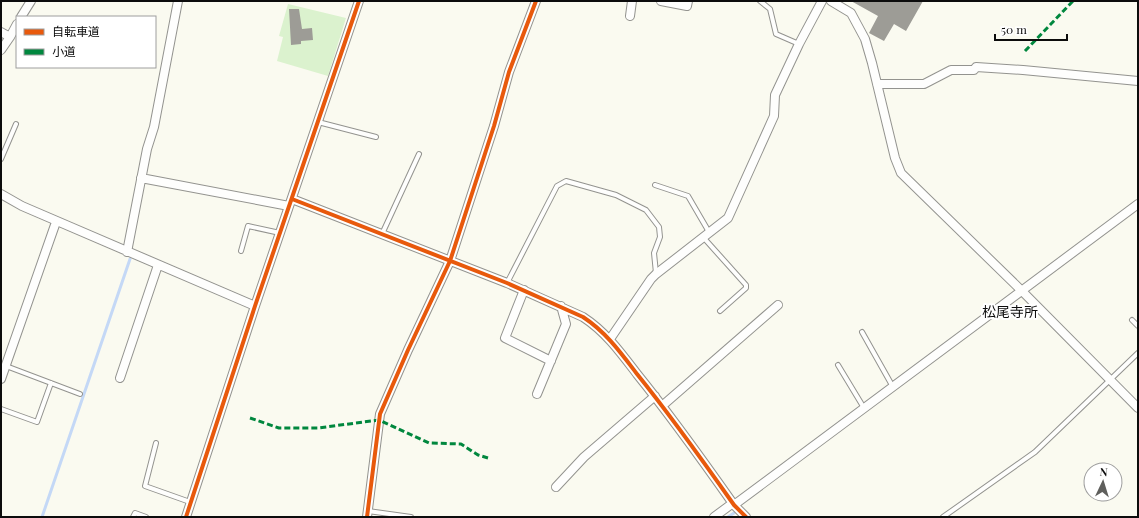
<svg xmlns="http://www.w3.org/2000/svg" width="1139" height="518" viewBox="0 0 1139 518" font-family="'Playfair Display','Noto Sans JP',serif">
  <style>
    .green { fill: #dbf2ce }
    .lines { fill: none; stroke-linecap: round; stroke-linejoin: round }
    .stream { stroke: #c4d8f6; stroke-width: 3 }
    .building { fill: #9d9c96 }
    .lane-casing { stroke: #93938f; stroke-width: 6 }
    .street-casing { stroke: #93938f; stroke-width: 10 }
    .lane { stroke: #fefefd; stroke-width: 4 }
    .street { stroke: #fefefd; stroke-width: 8 }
    .quiet { stroke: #00873e; stroke-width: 3; stroke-dasharray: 6 3; stroke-linecap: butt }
    .cycleway-casing { stroke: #fff; stroke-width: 6 }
    .cycleway { stroke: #e8590c; stroke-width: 4 }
    .labels { text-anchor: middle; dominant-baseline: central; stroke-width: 4; stroke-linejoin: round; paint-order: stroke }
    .quarter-label { font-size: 14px; fill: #0c0c0c; stroke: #fff }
  </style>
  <rect width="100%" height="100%" fill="#fafaf0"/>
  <path class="green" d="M288,4L346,18L328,76L277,61L283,37L279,36Z"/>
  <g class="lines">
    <path class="stream" d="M42,517L130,259
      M728,517L734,513"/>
  </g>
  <path class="building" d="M851,1H923L906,31L894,24L884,41L869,33L878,16Z
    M289,9H299L302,29L312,28L313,40L301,41V44L291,45Z"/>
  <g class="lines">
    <g class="lane-casing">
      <path id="lane" d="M760,1L770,9L776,34L799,44
        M318,122L376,137
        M1,159L16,124
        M655,185L688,196L709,232
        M382,234L419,154
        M703,237L746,285V288L720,311
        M241,251L248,226L280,233
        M507,283L557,186L566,181L616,195L646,210L659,227L660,237L654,253L656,273
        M1132,320L1138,326
        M862,332L893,387
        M838,365L864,408
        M6,366L80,394
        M1,409L37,422L51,383
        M156,443L145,486L190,502
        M368,511L411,517
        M133,517L135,513L146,517
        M943,517L1035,452L1138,353"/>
    </g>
    <g class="street-casing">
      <path id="street" d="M661,1L687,6L688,1
        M831,1L851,13L865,39L872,63L895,158L901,173L1022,291L1138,408
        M630,16L632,1
        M21,17L31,1
        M1,32L10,37L1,50
        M10,37L17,24
        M877,84H924L951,70H974L976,67L1023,70L1138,81
        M141,178L289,206
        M1,194L22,206L255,306
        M292,199L507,283L583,317C606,332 621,353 637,374C671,416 703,461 734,505L746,517
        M127,252L147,149L154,127L178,1
        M524,290L505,338L551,361
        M610,339L651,279L656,274L728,218L774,116L775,95L799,44L822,1
        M120,378L158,265
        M1,379L56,222
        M537,394L566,324L561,306
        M662,406L778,305
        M556,487L584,457L655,396
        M734,505L1138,204
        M186,517L255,306L359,1
        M367,517L380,414L408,350L450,261L494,126L509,72L536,1
        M714,517L733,503"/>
    </g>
    <use href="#lane" class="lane"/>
    <use href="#street" class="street"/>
    <path class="quiet" d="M1025,51L1073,1
      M250,418L279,428H318L379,420L429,443L461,444L478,455L488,458"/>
    <g class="cycleway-casing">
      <path id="cycleway" d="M292,199L507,283L583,317C606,332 621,353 637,374C671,416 703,461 734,505L746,517
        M186,517L255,306L359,1
        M367,517L380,414L408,350L450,261L494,126L509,72L536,1"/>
    </g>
    <use href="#cycleway" class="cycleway"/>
  </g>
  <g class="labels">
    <g class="quarter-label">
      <text x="1010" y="311">松尾寺所</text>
    </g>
  </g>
  <rect width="1139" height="518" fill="none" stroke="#0c0c0c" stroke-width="4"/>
  <rect x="16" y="16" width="140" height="52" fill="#ffffff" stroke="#9e9e9e"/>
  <rect x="24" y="29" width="20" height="6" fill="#e8590c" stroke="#9e9e9e"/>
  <text x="52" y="36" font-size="12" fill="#0c0c0c">自転車道</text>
  <rect x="24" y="49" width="20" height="6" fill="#00873e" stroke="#9e9e9e"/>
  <text x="52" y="56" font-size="12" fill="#0c0c0c">小道</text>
  <g transform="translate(1103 482) rotate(4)"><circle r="19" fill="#ffffff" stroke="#9e9e9e"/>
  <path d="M0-3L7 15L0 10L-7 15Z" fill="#5f5f5c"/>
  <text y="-6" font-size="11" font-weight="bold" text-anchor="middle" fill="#0c0c0c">N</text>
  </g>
  <path d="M995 34v6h72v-6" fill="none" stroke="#0c0c0c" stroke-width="2"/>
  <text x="1001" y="34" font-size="12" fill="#0c0c0c" stroke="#ffffff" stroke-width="3" paint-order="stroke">50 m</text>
</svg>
